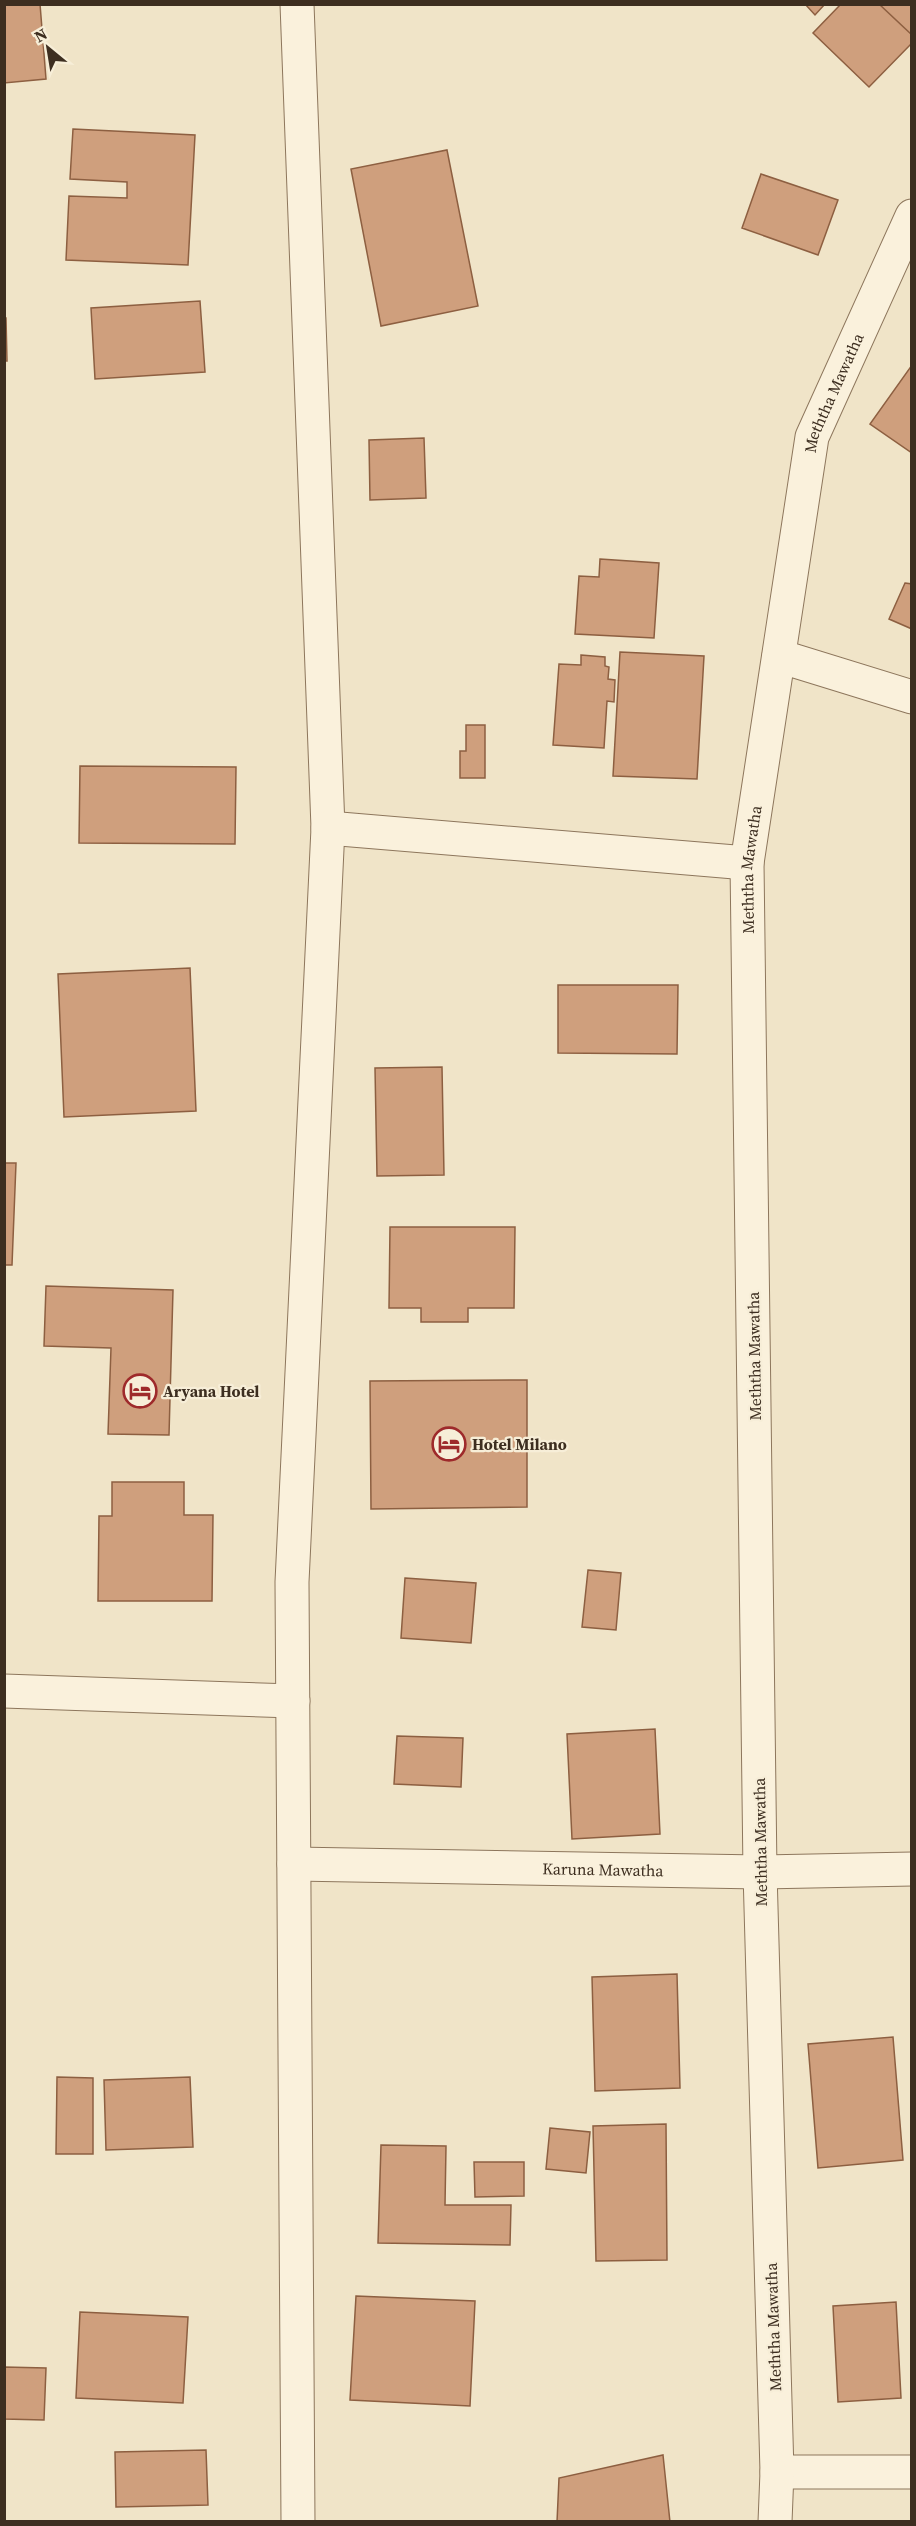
<svg xmlns="http://www.w3.org/2000/svg" width="916" height="2526" viewBox="0 0 916 2526" font-family="'Source Serif 4',serif">
  <style>
    .building { fill: #cf9f7d; stroke: #8d5f41; stroke-width: 1.5 }
    .lines { fill: none; stroke-linecap: round; stroke-linejoin: round }
    .minor-casing { stroke: #8d765c; stroke-width: 35 }
    .minor { stroke: #faf1dc; stroke-width: 33 }
    .labels { text-anchor: middle; dominant-baseline: central; stroke-width: 4.5; stroke-linejoin: round; paint-order: stroke }
    .street-label { font-size: 16px; fill: #3d2e20; stroke: #f7eed8 }
    .poi-label { font-size: 16px; font-weight: bold; fill: #3d2e20; stroke: #f7eed8; text-anchor: start }
  </style>
  <rect width="100%" height="100%" fill="#f0e4c8"/>
  <path class="building" d="M4,4H40L46,79L4,83Z
    M805,4H825L815,15Z
    M841,4H879L912,35V43L869,87L813,33Z
    M879,4H912V35Z
    M73,129L195,135L188,265L66,260L69,196L127,198V182L70,179Z
    M447,150L478,306L381,326L351,169Z
    M761,174L838,200L818,255L742,228Z
    M200,301L205,372L95,379L91,308Z
    M4,318H6L7,361H4Z
    M912,365V453L870,424Z
    M424,438L426,498L370,500L369,440Z
    M600,559L659,563L654,638L575,634L579,576L599,577Z
    M905,583L912,584V629L889,619Z
    M620,652L704,656L697,779L613,776Z
    M581,655L605,657V666L609,667L608,679L615,680L614,702L607,701L604,748L553,745L559,664L581,665Z
    M466,725H485V778H460V751H466Z
    M80,766L236,767L235,844L79,843Z
    M190,968L196,1111L64,1117L58,974Z
    M558,985H678L677,1054L558,1053Z
    M442,1067L444,1175L377,1176L375,1068Z
    M4,1163H16L12,1265H4Z
    M390,1227H515L514,1308H468V1322H421V1308H389Z
    M46,1286L173,1290L169,1435L108,1434L111,1348L44,1346Z
    M527,1380V1507L371,1509L370,1381Z
    M112,1482H184V1515H213L212,1601H98L99,1516H112Z
    M588,1570L621,1573L616,1630L582,1627Z
    M405,1578L476,1583L471,1643L401,1638Z
    M655,1729L660,1834L572,1839L567,1734Z
    M397,1736L463,1738L461,1787L394,1784Z
    M677,1974L680,2088L595,2091L592,1977Z
    M893,2037L903,2160L818,2168L808,2044Z
    M57,2077L93,2078V2154H56Z
    M190,2077L193,2147L106,2150L104,2080Z
    M666,2124L667,2260L596,2261L593,2126Z
    M550,2128L590,2132L586,2173L546,2169Z
    M381,2145L446,2146L445,2205H511L510,2245L378,2243Z
    M474,2162H524V2196L475,2197Z
    M356,2296L475,2301L470,2406L350,2400Z
    M896,2302L901,2398L838,2402L833,2306Z
    M80,2312L188,2317L183,2403L76,2398Z
    M4,2367L46,2368L44,2420L4,2419Z
    M206,2450L208,2505L116,2507L115,2452Z
    M663,2455L670,2522H557L559,2478Z"/>
  <g class="lines">
    <g class="minor-casing">
      <g id="minor">
        <path d="M297,4L328,828L292,1582L298,2522"/>
        <path d="M779,656L912,697"/>
        <path d="M328,828L747,863"/>
        <path d="M4,1691L293,1701"/>
        <path id="s1" d="M294,1864L760,1872L912,1869"/>
        <path d="M777,2472H912"/>
        <path id="s2" d="M775,2522L777,2472L760,1872L747,863L812,437L912,216"/>
      </g>
    </g>
    <use href="#minor" class="minor"/>
  </g>
  <defs>
    <g id="hotel-ring" transform="scale(1.725)"><circle r="9.5" fill="#f7eed8" stroke="#9e2a2b" stroke-width="1.5"/><path d="M-6-4.5h1.5V1H6V5H4.5V3h-9V5H-6ZM-4 0a1.8 1.8 0 1 1 3.6 0ZM.5 0V-2.5h3Q6-2.5 6 0Z" fill="#9e2a2b"/></g>
  </defs>
  <g fill-rule="evenodd">
    <use href="#hotel-ring" x="140" y="1391"/>
    <use href="#hotel-ring" x="449" y="1444"/>
  </g>
  <g class="labels">
    <g class="street-label">
      <text stroke="none"><textPath href="#s2" startOffset="2139">Meththa Mawatha</textPath></text>
      <text stroke="none"><textPath href="#s2" startOffset="1653">Meththa Mawatha</textPath></text>
      <text transform="translate(754 1356) rotate(-91)">Meththa Mawatha</text>
      <text transform="translate(760 1842) rotate(-91)">Meththa Mawatha</text>
      <text stroke="none"><textPath href="#s1" startOffset="309">Karuna Mawatha</textPath></text>
      <text transform="translate(773 2327) rotate(-92)">Meththa Mawatha</text>
    </g>
    <g class="poi-label">
      <text x="163" y="1391">Aryana Hotel</text>
      <text x="472" y="1444">Hotel Milano</text>
    </g>
  </g>
  <rect width="916" height="2526" fill="none" stroke="#3d2e20" stroke-width="12"/>
  <g transform="translate(48 48) rotate(330)" stroke="#f7eed8" stroke-width="4.5" paint-order="stroke">
  <path d="M0-4.5L10 22L0 15L-10 22Z" fill="#3d2e20"/>
  <text y="-9" font-size="16" font-weight="bold" text-anchor="middle" fill="#3d2e20">N</text>
  </g>
</svg>
